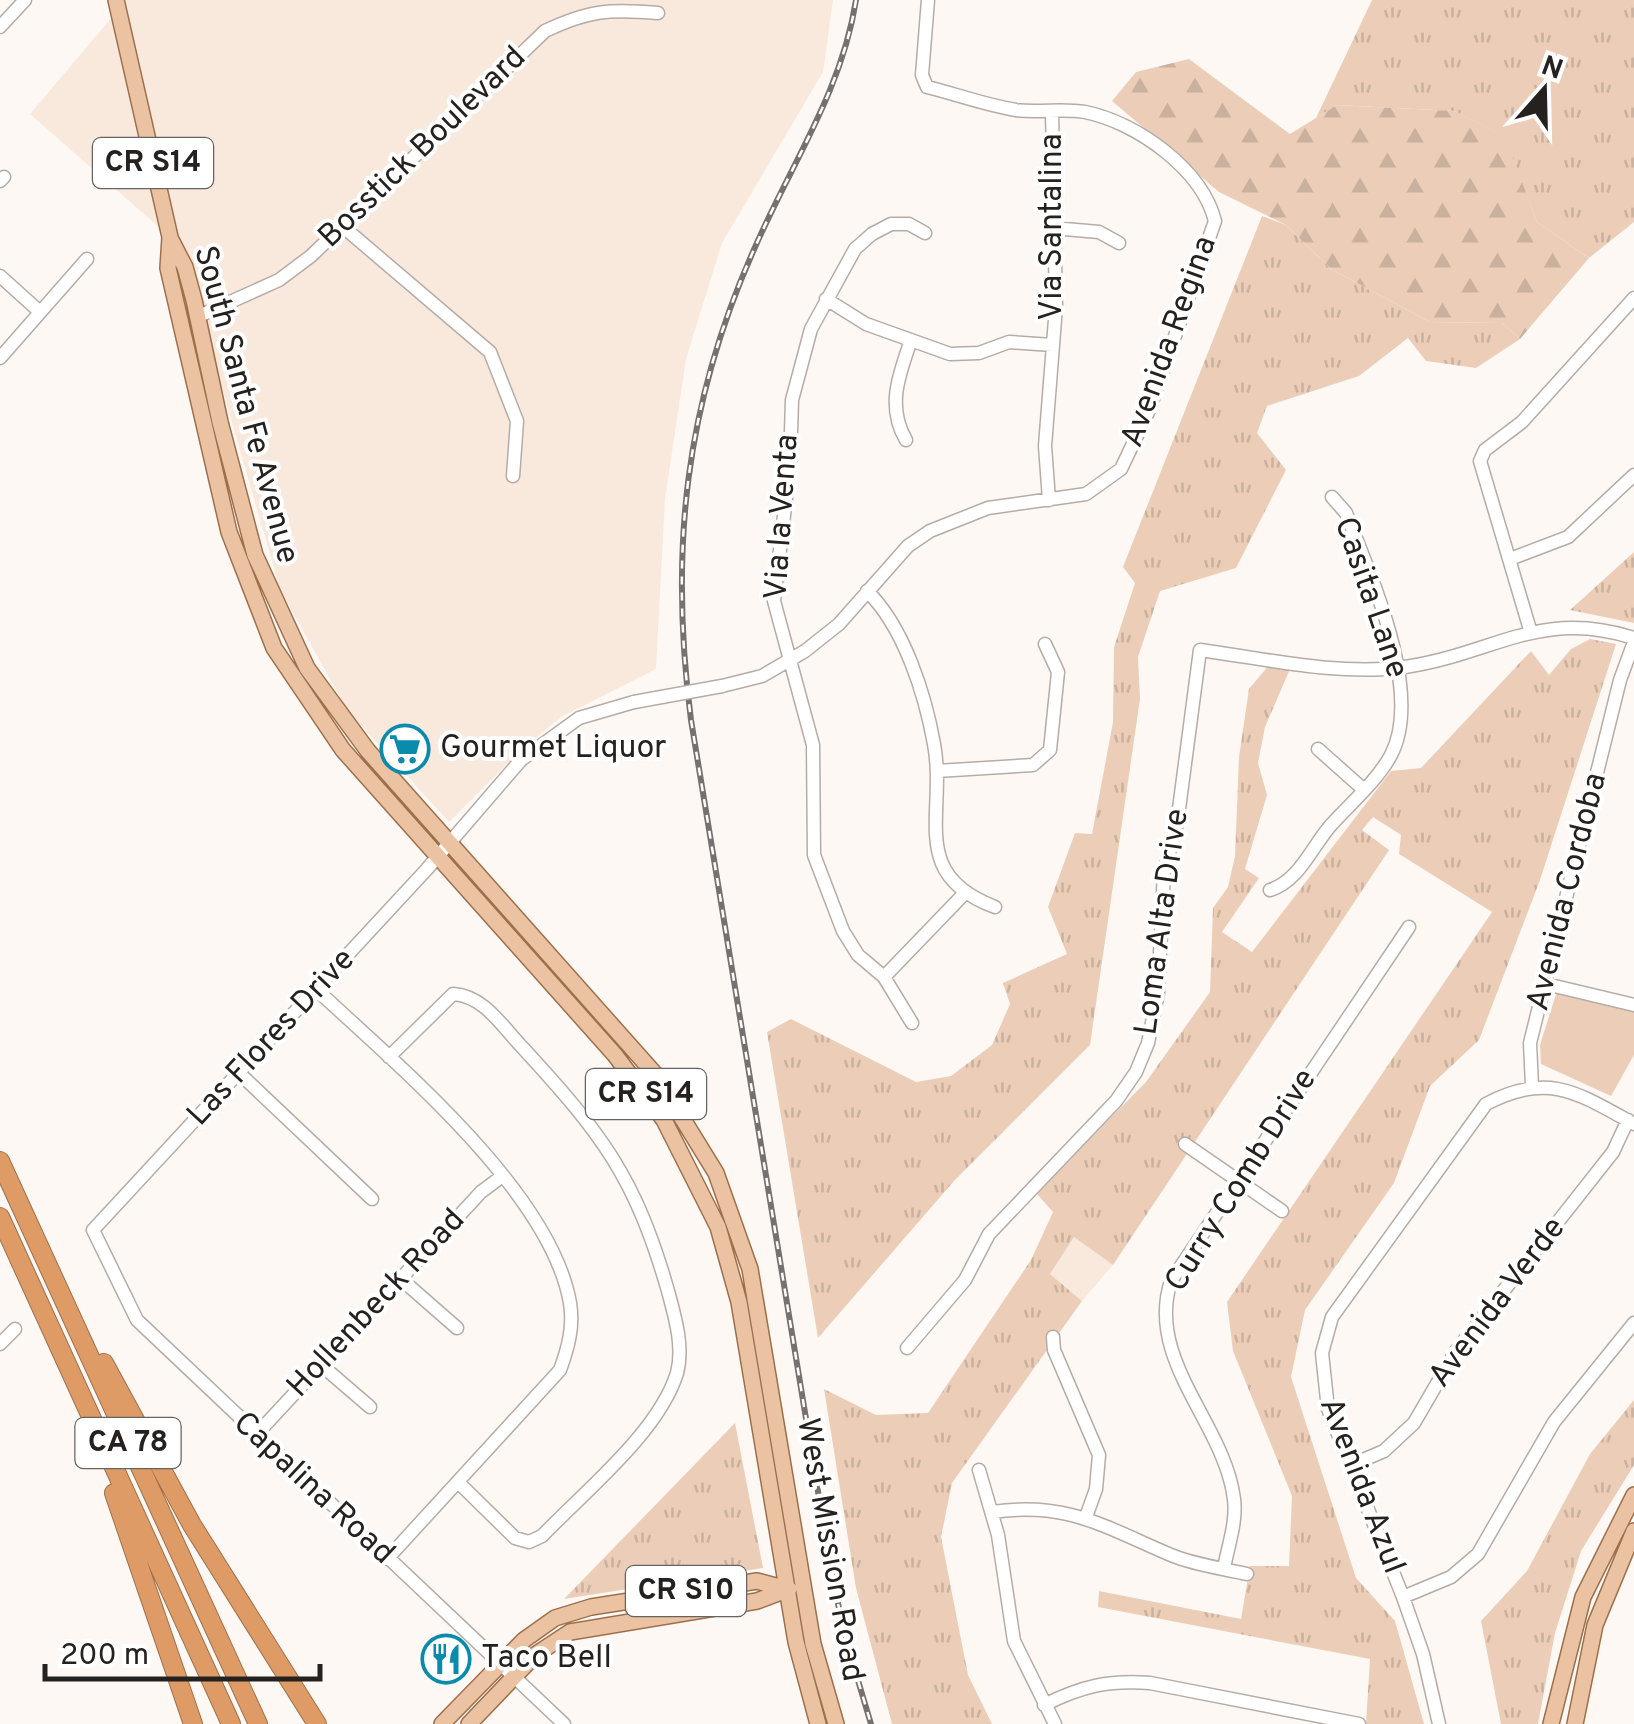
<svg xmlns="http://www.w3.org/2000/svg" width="1634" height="1724" viewBox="0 0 1634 1724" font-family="Overpass,sans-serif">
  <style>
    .built { fill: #f9e9dd }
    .grass { fill: url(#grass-tufts) }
    .forest { fill: url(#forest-firs) }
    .green { fill: #ecceb8 }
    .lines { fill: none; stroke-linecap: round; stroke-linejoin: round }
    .minor-casing { stroke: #b5aca6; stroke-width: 15 }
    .major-casing { stroke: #9d704c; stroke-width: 18 }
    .highway-casing { stroke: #9d704c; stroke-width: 20 }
    .minor { stroke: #fff; stroke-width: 12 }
    .major { stroke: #ebc3a3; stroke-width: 15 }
    .highway { stroke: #de9b65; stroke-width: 18 }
    .rail-casing { stroke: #76716e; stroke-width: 6 }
    .rail { stroke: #fff; stroke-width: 2.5; stroke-dasharray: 8; stroke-linecap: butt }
    .minor-bridge-casing { stroke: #b5aca6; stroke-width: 15; stroke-linecap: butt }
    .minor-bridge { stroke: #fff; stroke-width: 12 }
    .labels { text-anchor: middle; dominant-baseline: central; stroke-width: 8; stroke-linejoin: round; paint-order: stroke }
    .shield { fill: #fff; stroke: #666462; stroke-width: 2.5 }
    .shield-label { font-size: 30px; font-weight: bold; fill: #25211f }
    .street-label { font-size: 32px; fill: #25211f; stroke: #fff }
    .poi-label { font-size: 32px; fill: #25211f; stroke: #fff; text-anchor: start }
  </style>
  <defs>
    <pattern id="grass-tufts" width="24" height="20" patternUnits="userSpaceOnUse" patternTransform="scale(2.5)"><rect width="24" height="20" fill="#ecceb8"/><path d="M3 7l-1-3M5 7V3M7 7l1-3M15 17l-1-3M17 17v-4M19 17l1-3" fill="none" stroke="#cab19e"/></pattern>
    <pattern id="forest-firs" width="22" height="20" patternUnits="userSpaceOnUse" patternTransform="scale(2.5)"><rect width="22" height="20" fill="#ecceb8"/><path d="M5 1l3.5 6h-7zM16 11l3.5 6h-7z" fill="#cab19e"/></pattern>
  </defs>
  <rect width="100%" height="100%" fill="#fef8f4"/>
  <path class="built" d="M111,0H833L823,72L722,243L686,359L665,499L656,669L561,717L519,752L449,822L347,710L280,589L223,391L170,237L30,114L118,10Z
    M1074,1236L1113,1265L1082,1301L1050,1274Z"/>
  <path class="grass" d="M1372,0H1634V222L1589,258L1537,222L1504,136L1454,111L1337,105L1316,118Z
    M1262,216L1286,225L1331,269L1430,322L1502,323L1520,339L1476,368L1426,361L1408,338L1359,376L1267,406L1257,433L1286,470L1236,568L1160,591L1138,657L1140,699L1090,1045L954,1181L818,1338L767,1032L791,1019L916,1082L951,1076L992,1045L1010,1004L1003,983L1067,954L1048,907L1075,833L1092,834L1113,722L1114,647L1135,583L1123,567Z
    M1634,552V623L1570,610Z
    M1590,639L1616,644L1540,880L1479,1040L1430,1086L1394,1183L1305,1310L1291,1377L1356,1578L1395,1621L1424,1724H1366L1370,1659L1098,1607L1099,1591L1241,1619L1250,1566H1289L1292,1496L1233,1351L1227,1302L1492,912L1399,854L1401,835L1373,817L1362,830L1389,850L1113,1265L1074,1237L1050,1274L1082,1301L952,1483L941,1537L968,1675L992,1724H892L856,1588L824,1389L876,1415L928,1413L1031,1260L1053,1212L1036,1193L1146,1082L1210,992L1213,908L1228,887L1235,856L1239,757L1249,689L1269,665L1290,669L1265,727L1258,763L1267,795L1245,869L1259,878L1222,932L1252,952L1391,771L1421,768L1531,651L1549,675L1571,649Z
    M1634,1400V1465L1581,1551L1555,1633L1538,1724H1501L1481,1621L1527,1571L1590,1454Z
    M735,1423L763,1568L564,1599Z"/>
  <path class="forest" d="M1189,59L1290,134L1337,105L1454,111L1505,136L1537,222L1589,258L1520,339L1502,323L1430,322L1331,269L1286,225L1219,192L1112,101L1136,72Z"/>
  <path class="green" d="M1557,991L1634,1011V1055L1611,1096L1541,1064L1540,1045Z"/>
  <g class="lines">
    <g class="minor-casing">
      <path id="minor" d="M0,27L25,0
        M0,181L4,177
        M341,225L490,352L517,421L513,476
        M1053,228L1099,232L1119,243
        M0,276L40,312
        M826,299L866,324L950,354L979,353L1009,342L1052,345
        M197,317L279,280L311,256L545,31C589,10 610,9 658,13
        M0,358L87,259
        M906,440C887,408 898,377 910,343
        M1049,500L1045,446L1056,307L1052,111
        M1510,559L1568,537L1634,475
        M867,591C904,627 925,694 934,744C947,814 907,874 995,907
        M1531,633L1480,461L1485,450L1522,422L1634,298
        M722,686L762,676L805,651L839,624L908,546L930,531L988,508L1086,494L1121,469L1150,408L1215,221C1202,169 1136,122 1085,112C1062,108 1039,113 1016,110C985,105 956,94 927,87L922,75L928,0
        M1318,749L1363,789
        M937,771L1033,765L1050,750L1058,672L1045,644
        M1270,890C1299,881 1311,848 1331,825C1350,804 1377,781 1391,755C1424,692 1370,575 1346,513L1332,497
        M884,977L963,895
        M1546,984L1634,1005
        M317,990C396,1064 551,1192 570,1303C574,1327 568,1348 560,1370L387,1559
        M912,1023L884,977L858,955L843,931L814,855L813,745L774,601L790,464L792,400L811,329L855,249L872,234L891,224H909L925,233
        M389,1057L453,994C484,996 501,1025 522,1047C602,1134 635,1176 668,1291C675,1317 684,1347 677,1373C659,1432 584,1492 542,1536L529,1542L515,1538L460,1484
        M238,1072L372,1199
        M1532,1086L1530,1043L1620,680L1634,642
        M1185,1144L1282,1211
        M401,1279L457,1328
        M1053,1337L1054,1350L1099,1455L1096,1489L1086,1517
        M0,1344L15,1329
        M907,1348L965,1280L989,1234L1116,1101L1136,1072L1148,1043L1158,993L1164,872L1177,824L1200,650C1267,659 1338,676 1405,667C1494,654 1539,608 1634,638
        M320,1364L370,1407
        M255,1436L481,1192L501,1177
        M1351,1465L1384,1451L1414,1423L1456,1351L1613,1152L1628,1120
        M979,1470L998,1535L1014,1641L1055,1724
        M993,1512C1067,1501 1105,1527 1171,1555C1195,1565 1221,1568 1247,1574
        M1224,1568C1228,1546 1237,1522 1234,1499C1225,1424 1145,1360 1171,1281L1409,927
        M1403,1597L1451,1577L1478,1554L1554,1422L1634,1323
        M1044,1705C1082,1686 1108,1680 1150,1683L1359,1724
        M564,1724L137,1320L93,1230L427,869L521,760L579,718L634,702
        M1439,1724L1423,1654L1403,1597L1328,1409L1322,1353L1332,1317L1486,1104C1548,1071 1578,1093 1634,1124"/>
    </g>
    <g class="major-casing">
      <path id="major" d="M116,0L170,237L168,268L229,532L274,648L343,750L615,1055L664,1120L718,1227L739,1302L796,1642L818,1724
        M170,238L185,267L194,300L220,422L255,555L307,668L368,751L655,1074L716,1173L750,1269L813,1644L836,1724
        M442,1724L524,1640L555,1618L591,1607L757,1581L787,1589
        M469,1724L535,1655L570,1632L757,1601L789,1589
        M1551,1724L1583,1597L1634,1495
        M1575,1724L1595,1625L1634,1531"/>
    </g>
    <g class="highway-casing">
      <path id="highway" d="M0,1161L258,1724
        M0,1217L231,1724
        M104,1363L192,1525L317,1724
        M114,1493L193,1724"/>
    </g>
    <use href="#minor" class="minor"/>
    <use href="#major" class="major"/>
    <use href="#highway" class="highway"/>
    <g class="rail-casing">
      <path id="rail" d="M856,0C842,90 792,163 756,245C685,402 669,550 691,720L824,1528L843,1630L871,1724"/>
    </g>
    <use href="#rail" class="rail"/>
    <g class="minor-bridge-casing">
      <path id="minor-bridge" d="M634,702L722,686"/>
    </g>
    <use href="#minor-bridge" class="minor-bridge"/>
  </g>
  <defs>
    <g id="supermarket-ring" transform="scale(2.5)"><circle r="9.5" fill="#fff" stroke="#0b8bac" stroke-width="1.5"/><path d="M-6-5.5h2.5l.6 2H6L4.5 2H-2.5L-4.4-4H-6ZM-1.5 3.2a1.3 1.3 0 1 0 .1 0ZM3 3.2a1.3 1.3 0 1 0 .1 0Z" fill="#0b8bac"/></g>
    <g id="restaurant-ring" transform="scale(2.5)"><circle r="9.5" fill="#fff" stroke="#0b8bac" stroke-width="1.5"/><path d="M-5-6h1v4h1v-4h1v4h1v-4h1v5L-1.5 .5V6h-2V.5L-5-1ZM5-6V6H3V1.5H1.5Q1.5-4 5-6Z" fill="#0b8bac"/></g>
  </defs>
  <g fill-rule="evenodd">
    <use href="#supermarket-ring" x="405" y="749"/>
    <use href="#restaurant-ring" x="446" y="1659"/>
  </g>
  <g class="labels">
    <g class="shield">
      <rect x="93" y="138" width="120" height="50" rx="8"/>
      <rect x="586" y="1069" width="120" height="50" rx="8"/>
      <rect x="75.5" y="1418" width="105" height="50" rx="8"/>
      <rect x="626" y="1566" width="120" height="50" rx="8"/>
    </g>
    <g class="shield-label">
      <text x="153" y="163">CR S14</text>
      <text x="646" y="1094">CR S14</text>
      <text x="128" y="1443">CA 78</text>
      <text x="686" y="1591">CR S10</text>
    </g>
    <g class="street-label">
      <text transform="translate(423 148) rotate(-44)">Bosstick Boulevard</text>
      <text transform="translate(1053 227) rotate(-90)">Via Santalina</text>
      <text transform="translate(1170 342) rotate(-70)">Avenida Regina</text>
      <text transform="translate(245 405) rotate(75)">South Santa Fe Avenue</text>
      <text transform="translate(783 517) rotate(-86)">Via la Venta</text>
      <text transform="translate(1370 598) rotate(71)">Casita Lane</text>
      <text transform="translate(1568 892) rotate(-76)">Avenida Cordoba</text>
      <text transform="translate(1163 922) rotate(-82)">Loma Alta Drive</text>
      <text transform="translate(272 1038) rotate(-47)">Las Flores Drive</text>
      <text transform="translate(1242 1181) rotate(-58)">Curry Comb Drive</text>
      <text transform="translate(1498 1303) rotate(-53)">Avenida Verde</text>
      <text transform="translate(377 1304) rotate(-47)">Hollenbeck Road</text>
      <text transform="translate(1361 1486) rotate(69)">Avenida Azul</text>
      <text transform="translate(313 1489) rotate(43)">Capalina Road</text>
      <text transform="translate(829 1550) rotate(80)">West Mission Road</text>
    </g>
    <g class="poi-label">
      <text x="440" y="749">Gourmet Liquor</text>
      <text x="481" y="1659">Taco Bell</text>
    </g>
  </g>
  <g transform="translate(1544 90) rotate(20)" stroke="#ffffff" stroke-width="8" paint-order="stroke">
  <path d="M0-8L18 38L0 25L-18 38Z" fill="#25211f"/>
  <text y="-15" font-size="28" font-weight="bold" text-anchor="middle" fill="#25211f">N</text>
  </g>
  <path d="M45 1664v15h275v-15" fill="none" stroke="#25211f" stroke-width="5"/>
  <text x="60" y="1664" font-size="30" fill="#25211f" stroke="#ffffff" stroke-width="8" paint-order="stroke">200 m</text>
</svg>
